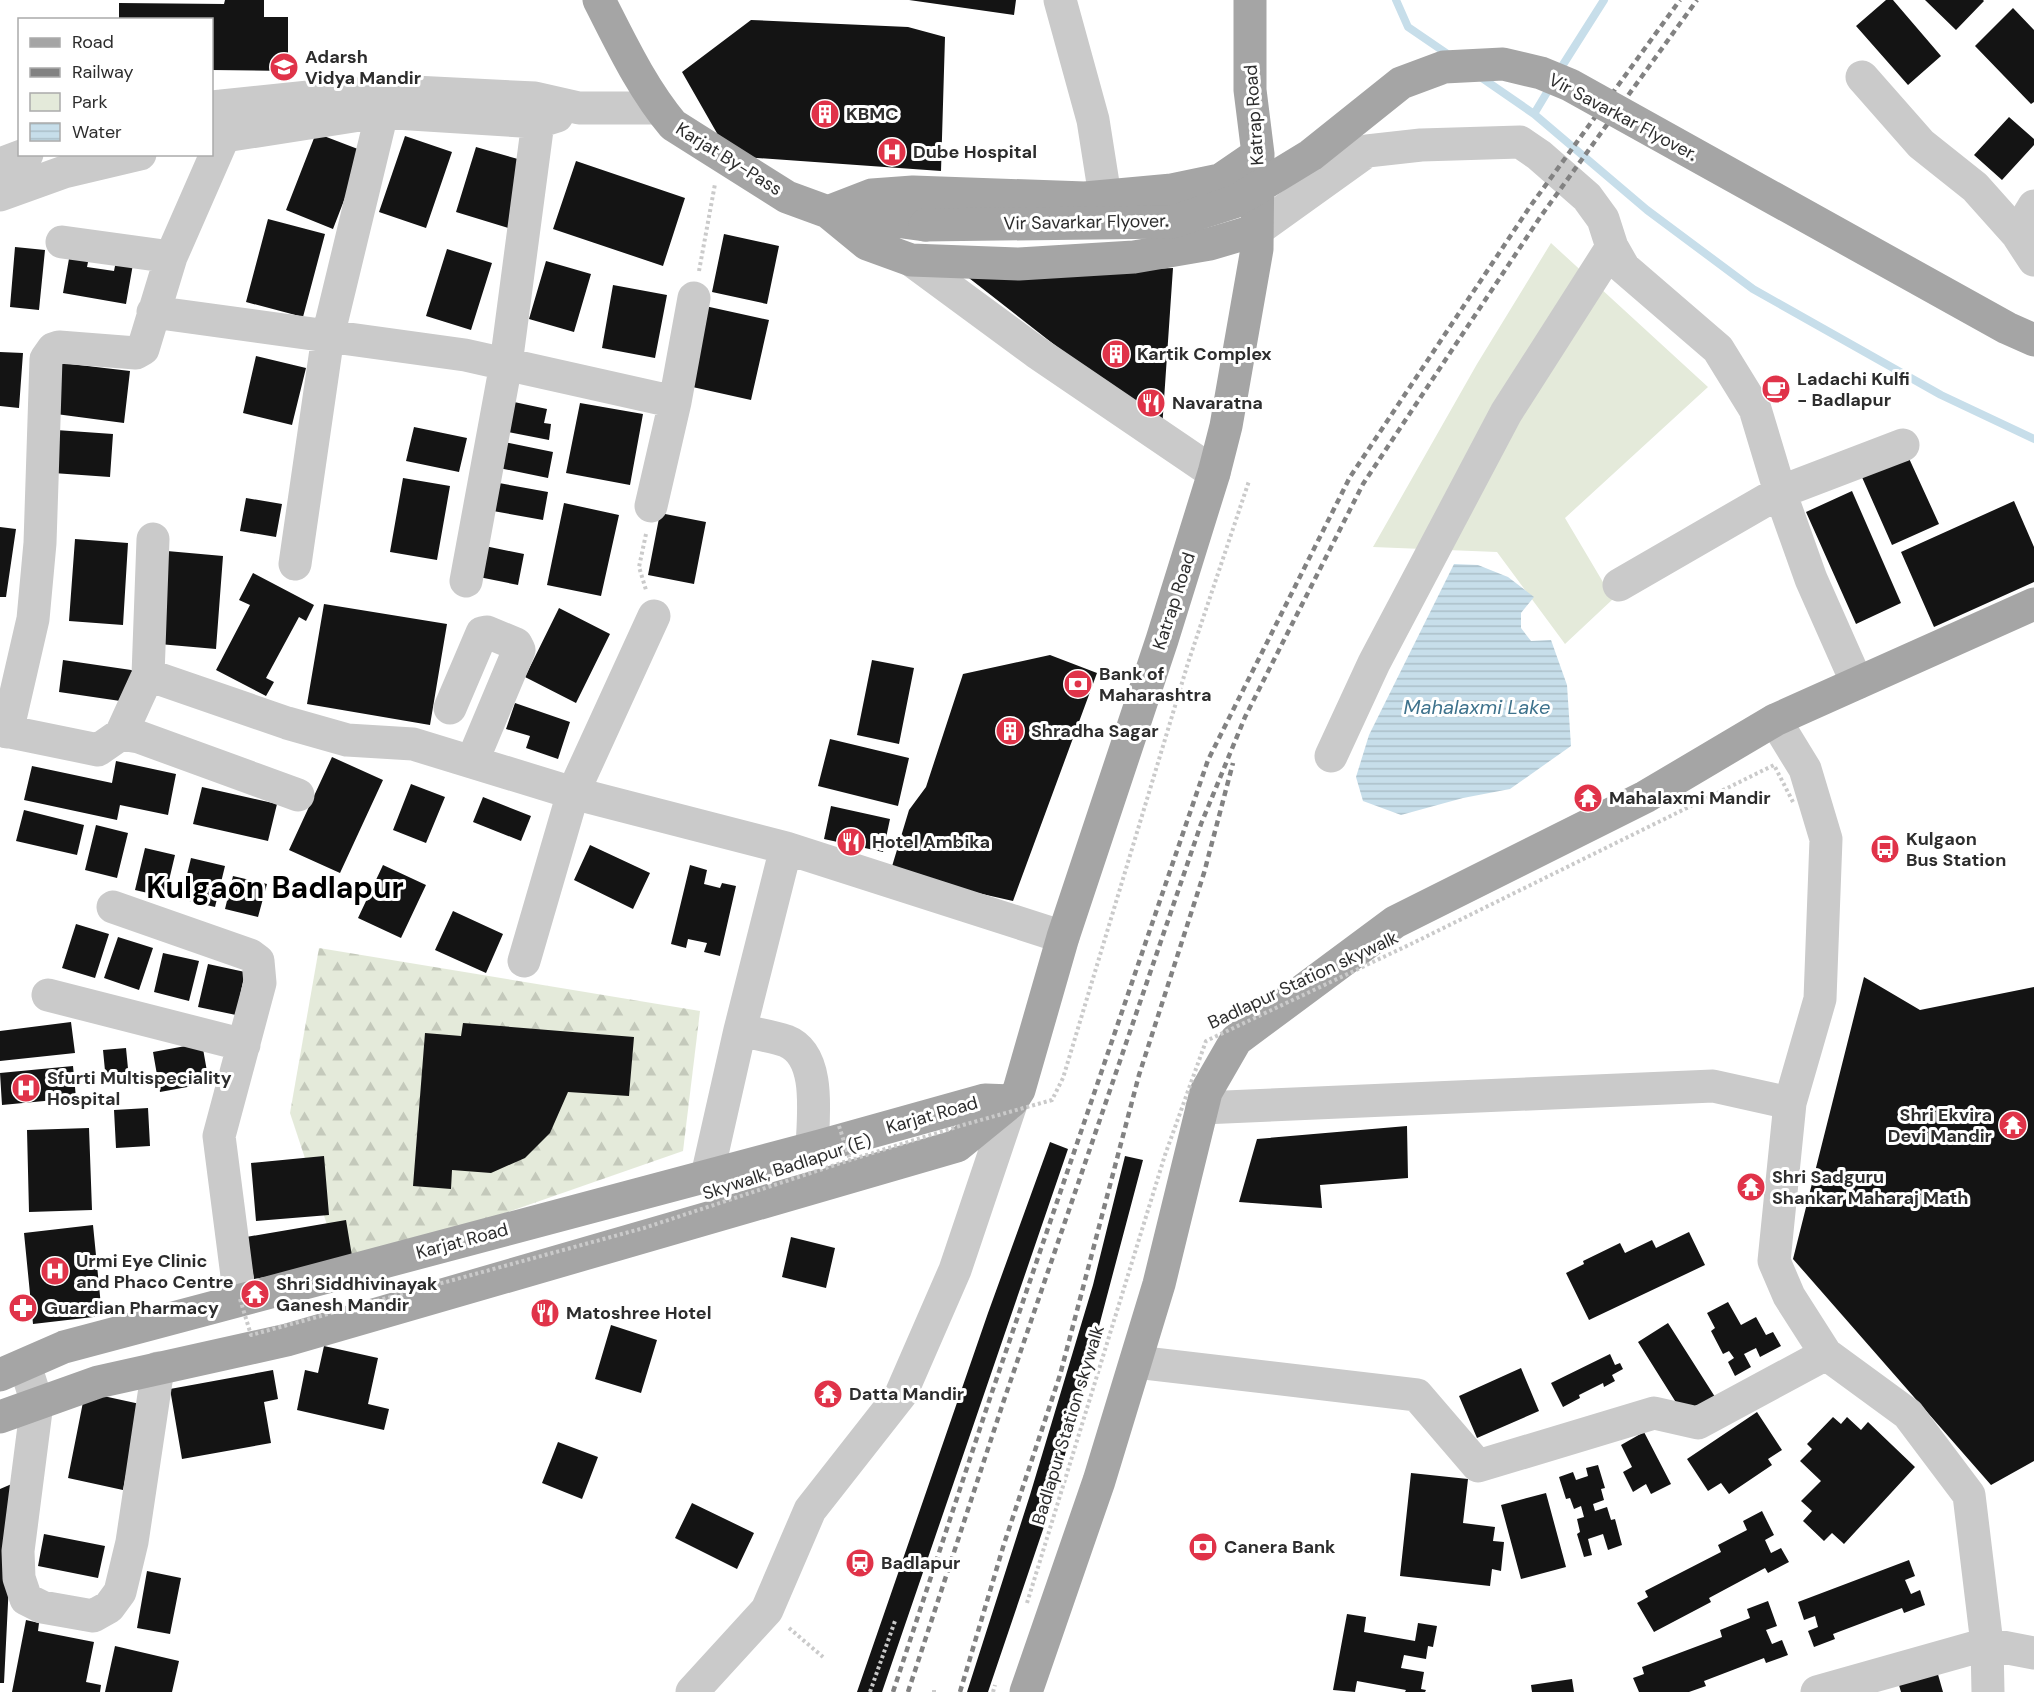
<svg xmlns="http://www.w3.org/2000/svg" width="2034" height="1692" viewBox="0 0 2034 1692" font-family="'DM Sans',sans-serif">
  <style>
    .forest { fill: url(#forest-firs) }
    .green { fill: #e4eada }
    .water { fill: url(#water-rules) }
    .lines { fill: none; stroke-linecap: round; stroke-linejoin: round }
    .stream { stroke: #c7deea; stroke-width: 8 }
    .building { fill: #141414 }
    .path { stroke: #cacaca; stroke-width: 4; stroke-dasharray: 3 3; stroke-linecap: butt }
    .minor { stroke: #cacaca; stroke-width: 33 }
    .major { stroke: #a5a5a5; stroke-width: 33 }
    .rail { stroke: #828282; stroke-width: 4.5; stroke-dasharray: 6 4.5; stroke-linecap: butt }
    .path-bridge { stroke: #cacaca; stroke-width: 4; stroke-dasharray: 3 3; stroke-linecap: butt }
    .major-bridge { stroke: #a5a5a5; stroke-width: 33 }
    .labels { text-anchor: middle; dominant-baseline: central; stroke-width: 6; stroke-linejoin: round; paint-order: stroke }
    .poi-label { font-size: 18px; font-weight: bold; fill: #2d2d2d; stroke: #fff; text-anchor: start }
    .street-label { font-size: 18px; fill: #2d2d2d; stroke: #fff }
    .water-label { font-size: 20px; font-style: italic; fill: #3e728c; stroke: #fff }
    .town-label { font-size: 30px; font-weight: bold; fill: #000; stroke: #fff }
  </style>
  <defs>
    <pattern id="forest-firs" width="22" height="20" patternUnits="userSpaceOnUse" patternTransform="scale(1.5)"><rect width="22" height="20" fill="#e4eada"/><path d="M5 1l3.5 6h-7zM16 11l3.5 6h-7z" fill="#c4c9bb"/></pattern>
    <pattern id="water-rules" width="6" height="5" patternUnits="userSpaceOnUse" patternTransform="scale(1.5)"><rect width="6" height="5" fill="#c7deea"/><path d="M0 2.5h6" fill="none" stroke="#abbfc9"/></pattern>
  </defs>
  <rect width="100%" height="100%" fill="#fff"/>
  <path class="forest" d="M319,948L700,1011L683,1151L342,1270L290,1113Z"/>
  <path class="green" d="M1551,243L1708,387L1565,518L1613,599L1565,644L1497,552L1373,547L1477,364Z"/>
  <path class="water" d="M1454,564L1478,565L1508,577L1534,597L1521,613V628L1531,641L1551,640L1567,685L1571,746L1510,789L1463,798L1401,815L1363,801L1356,777L1369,735Z"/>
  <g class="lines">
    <path class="stream" d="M1396,0L1408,27L1449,55
      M1559,71L1604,0
      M1479,76L1534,114L1647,210L1753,289L1941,395L2034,439
      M1534,114L1552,84"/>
  </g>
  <path class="building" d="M225,0H264V17H288V71L212,70V20H119V3L224,4Z
    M909,0H1016L1014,15Z
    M1886,0H1893L1941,56L1908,85L1856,26Z
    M1925,0H1983L1984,1L1956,30Z
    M2013,8L2034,30V102L2031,104L1975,46Z
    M751,20L908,27L945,37L941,171L730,156L682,72Z
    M2009,117L2034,139V145L2002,180L1974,155Z
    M316,133L363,151L333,229L286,210Z
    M405,136L452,152L426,228L379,212Z
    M476,147L532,163L512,229L456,212Z
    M576,161L685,198L663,266L553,229Z
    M268,219L325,234L303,317L246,302Z
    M724,234L779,246L767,304L712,292Z
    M15,247L45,250L39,310L10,307Z
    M447,249L492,263L471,330L426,316Z
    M70,253L89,257L87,267L114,271L116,261L133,264L126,304L63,293Z
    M546,261L591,274L574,332L529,319Z
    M1173,268L1162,429L969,278Z
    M613,285L667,295L655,358L602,348Z
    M705,306L769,320L751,400L688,386Z
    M0,352L23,353L19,408L0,406Z
    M256,356L306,368L292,425L243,413Z
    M62,363L130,371L124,423L56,414Z
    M514,402L547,409L544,423L551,424L549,440L508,432Z
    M580,403L643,414L630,485L566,473Z
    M414,427L467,438L459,472L406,461Z
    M56,430L113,434L110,477L53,473Z
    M504,442L553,452L548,478L499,468Z
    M1907,454L1939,524L1892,545L1861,475Z
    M403,478L450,486L437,560L390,552Z
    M499,483L548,492L543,520L493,511Z
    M1852,491L1901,603L1856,624L1806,512Z
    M246,498L282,504L276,537L240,531Z
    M2014,501L2034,547V582L1934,627L1901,552Z
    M564,503L619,515L601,596L547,585Z
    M660,513L706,522L694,584L648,575Z
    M0,527L16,529L6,597H0Z
    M75,539L128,543L123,625L69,621Z
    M480,545L524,554L518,585L474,576Z
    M167,551L223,556L216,649L159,644Z
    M253,573L314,605L306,621L299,617L266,678L274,682L266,696L216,670L250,605L239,600Z
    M324,604L447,624L430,725L307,704Z
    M559,608L610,634L576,703L525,677Z
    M1050,655L1097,673L1013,901L890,873L909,810L926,787L963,674Z
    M63,660L138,671L134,703L59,692Z
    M872,660L914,668L899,744L857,735Z
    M515,703L570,722L558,759L526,748L530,736L506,729Z
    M830,739L909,758L898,806L818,786Z
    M332,757L383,780L340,873L289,850Z
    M116,761L176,774L168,815L120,805L117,820L24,800L32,766L112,783Z
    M411,784L445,797L426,843L393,830Z
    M202,787L277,804L268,841L193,824Z
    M483,797L531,816L521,841L473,822Z
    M831,806L890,819L883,852L824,839Z
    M24,810L84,825L77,855L16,841Z
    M96,825L128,833L117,878L85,870Z
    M590,845L650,873L633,909L574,880Z
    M145,848L175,855L165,897L135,890Z
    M191,858L225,866L215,907L181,899Z
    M383,865L426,885L401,938L358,918Z
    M690,865L707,870L704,884L720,888L722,883L736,886L720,956L704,952L707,943L688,939L686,948L671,944Z
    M233,876L267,884L258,917L225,909Z
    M453,911L503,934L486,973L435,950Z
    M76,924L109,934L95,978L62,968Z
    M118,937L153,948L139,990L104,978Z
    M163,953L199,961L189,1001L154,992Z
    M208,964L245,972L236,1015L198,1007Z
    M1864,977L1920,1010L2034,987V1461L1991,1485L1793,1259Z
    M71,1022L75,1053L0,1061V1031Z
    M463,1023L634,1037L629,1096L568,1092L550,1133L525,1158L491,1173L452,1170L451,1189L413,1186L425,1033L461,1036Z
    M202,1043L209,1083L160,1092L153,1052Z
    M126,1048L129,1079L106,1081L103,1050Z
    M73,1066L76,1098L2,1105L0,1073Z
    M148,1108L150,1146L116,1148L114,1110Z
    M1407,1126L1408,1178L1320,1185L1322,1208L1239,1202L1257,1139Z
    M89,1128L92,1210L29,1212L27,1130Z
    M1050,1142L1068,1149L882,1692H857L988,1313Z
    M324,1156L329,1215L256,1221L251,1163Z
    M1125,1156L1143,1160L1053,1500L988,1692H967L1030,1495L1093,1285Z
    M346,1220L353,1262L254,1279L246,1237Z
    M93,1225L102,1316L33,1324L24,1233Z
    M1689,1232L1705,1265L1589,1320L1566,1273L1584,1264L1583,1261L1620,1243L1625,1253L1652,1240L1656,1248Z
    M791,1237L835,1248L826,1288L782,1277Z
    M1728,1302L1741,1325L1756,1317L1766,1335L1773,1332L1781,1346L1760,1357L1756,1348L1744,1354L1751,1367L1735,1376L1728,1362L1734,1358L1729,1351L1723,1354L1711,1331L1715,1328L1707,1313Z
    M1668,1323L1717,1400L1687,1420L1638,1342Z
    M611,1325L657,1340L641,1393L595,1379Z
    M324,1346L378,1358L368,1404L389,1409L384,1430L297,1410L305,1370L318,1373Z
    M1610,1354L1615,1365L1620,1363L1623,1369L1612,1375L1615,1381L1604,1387L1603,1383L1579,1395L1580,1398L1563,1407L1551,1383Z
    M1521,1368L1539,1411L1477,1438L1459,1396Z
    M273,1370L278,1399L264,1402L271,1443L182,1459L170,1389Z
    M85,1392L140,1404L123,1490L68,1478Z
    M1757,1412L1782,1450L1768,1459L1772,1465L1729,1494L1721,1483L1708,1491L1687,1459Z
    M1833,1417L1841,1424L1847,1417L1861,1430L1868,1422L1915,1467L1844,1544L1832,1533L1824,1541L1803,1521L1812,1511L1801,1501L1821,1481L1800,1461L1812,1449L1807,1444Z
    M1644,1432L1671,1484L1651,1494L1646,1484L1633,1492L1623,1472L1632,1467L1621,1445Z
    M558,1442L598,1457L582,1499L542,1483Z
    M1598,1465L1605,1488L1601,1489L1604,1500L1593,1504L1595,1511L1607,1507L1611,1520L1615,1519L1622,1545L1608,1550L1603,1534L1588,1539L1592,1555L1584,1557L1577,1534L1580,1532L1577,1519L1584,1517L1581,1506L1574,1509L1570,1498L1566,1499L1559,1477L1573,1472L1576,1480L1588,1476L1586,1468Z
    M1411,1473L1468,1479L1463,1523L1495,1527L1493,1541L1504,1542L1501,1571L1492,1569L1490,1586L1400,1576Z
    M14,1483L4,1683H0V1489Z
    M1546,1493L1566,1567L1521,1579L1501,1505Z
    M692,1503L754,1533L737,1569L675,1538Z
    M1762,1511L1774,1535L1765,1540L1771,1553L1781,1548L1789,1562L1768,1573L1765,1568L1709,1598L1711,1602L1654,1632L1637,1603L1648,1597L1645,1591L1721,1552L1718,1545L1747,1530L1743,1521Z
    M44,1534L105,1546L98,1578L38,1566Z
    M1909,1560L1915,1576L1905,1580L1911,1594L1920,1590L1925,1605L1904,1613L1902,1608L1833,1634L1835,1639L1814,1647L1808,1631L1818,1627L1815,1616L1804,1620L1798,1602Z
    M147,1571L181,1578L170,1634L137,1628Z
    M1768,1601L1777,1626L1766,1630L1772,1644L1782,1640L1788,1655L1766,1663L1764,1658L1704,1681L1706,1686L1689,1692H1639L1633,1678L1644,1674L1642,1667L1722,1637L1720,1630L1750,1618L1747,1609Z
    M1347,1614L1366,1617L1364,1632L1415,1641L1418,1623L1437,1626L1433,1647L1428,1646L1426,1659L1404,1655L1401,1668L1424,1672L1421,1689L1426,1690L1425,1692H1405L1406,1690L1357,1681L1355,1692L1333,1690Z
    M26,1620L39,1623L38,1631L94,1642L86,1682L101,1685L100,1692H12Z
    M115,1646L179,1661L172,1692H105Z
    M1935,1664L1943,1692H1901L1896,1675Z
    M1572,1679L1574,1692H1532L1531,1685Z"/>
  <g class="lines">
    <path class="path" d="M699,271L715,184
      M646,534L639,567L646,590
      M789,1628L823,1657
      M870,1692L895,1621
      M934,1692V1690
      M993,1692L995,1685"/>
    <path class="minor" d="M1060,0L1093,120L1105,196
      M1862,77L1921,144L1975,187L2017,234L2034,260
      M212,107L328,95L414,92L535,98L579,108H659
      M212,138L379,112L538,122L557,116
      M0,164L27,154
      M0,195L64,172L140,154
      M1257,230L1367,151L1421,145L1520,142L1539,155L1587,197L1603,219L1612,247L1624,268L1718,349L1755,409L1780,492L1811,579L1857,683
      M2017,234L2034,206
      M62,242L171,257
      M911,260L1036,352L1214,473
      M153,312L465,355L675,402
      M651,506L675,402L694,298
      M295,564L328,336L380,121L379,112
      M466,581L506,364L538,122
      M1619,585L1780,492L1903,445
      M148,675L287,723L347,740L413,744L573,793L786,848L1063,937
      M450,708L482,633L487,632L516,644L519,650L472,762
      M1775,720L1805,769L1826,839L1820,999L1790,1103
      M0,730L98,750L121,734L139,737L298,795
      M7,732L33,619L40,543L46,359L53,349L59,347L136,353L143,349L171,257L224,136L221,106
      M121,734L148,675L153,539
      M1331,756L1374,663L1506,413L1612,247
      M113,907L250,955L258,961L260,983L219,1136L240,1299
      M524,961L573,793L654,616
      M48,995L244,1045
      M740,1030C755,1034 772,1036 786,1041C822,1055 813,1117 812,1148
      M1202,1108L1713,1086L1790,1103L1774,1261L1789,1296L1826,1354L1908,1414L1969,1495L1987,1644L1988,1692
      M707,1176L740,1030L786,848
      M1136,1362L1417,1395L1478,1466L1654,1413L1698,1423L1826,1354
      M25,1365L37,1403L18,1551L19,1578L26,1599L42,1607L93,1616L109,1607L120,1592L132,1542L158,1368
      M692,1692L767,1610L810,1510L901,1394L955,1270L1012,1101
      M1817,1692L1987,1644L2034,1653"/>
    <path class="major" d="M599,0C621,43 642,88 673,125L787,197L828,212L925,225
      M828,212L867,244L911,260L1019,264L1134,257L1210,244L1257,230
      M828,212L872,195L913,192L1085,198L1172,190L1220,180L1258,154
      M0,1375L64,1347L820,1146L985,1100L1012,1101
      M0,1417L98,1382L287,1340L957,1146L1012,1101L1019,1090L1063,937L1162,640L1214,473L1226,426L1257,249L1258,154L1250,90V0
      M1026,1692L1099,1481L1159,1284L1206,1092L1236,1040L1395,922L1645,797L1775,720L2034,604"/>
    <path class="rail" d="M893,1692L990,1398L1208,760L1350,477L1529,208L1680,0
      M908,1692L1003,1403L1201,824L1245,717L1363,484L1541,216L1697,0
      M960,1692L1004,1544L1060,1375L1139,1075L1204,873L1233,763"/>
    <path class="path-bridge" d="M839,1126L850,1160
      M240,1299L251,1335L644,1228L850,1160L963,1125L1052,1100L1063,1078L1188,663L1249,481
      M1027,1603L1165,1155L1206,1041L1413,943L1774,765L1793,802"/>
    <path class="major-bridge" d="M925,225L1172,222L1234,202L1311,155L1401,83L1444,67L1503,64L1541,73L1570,85L2007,328L2034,340"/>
  </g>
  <defs>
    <g id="school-disc" transform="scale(1.5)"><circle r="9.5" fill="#e03349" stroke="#fff"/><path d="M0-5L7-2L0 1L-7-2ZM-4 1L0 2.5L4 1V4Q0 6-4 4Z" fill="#fff"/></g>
    <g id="building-disc" transform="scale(1.5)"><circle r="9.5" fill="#e03349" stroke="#fff"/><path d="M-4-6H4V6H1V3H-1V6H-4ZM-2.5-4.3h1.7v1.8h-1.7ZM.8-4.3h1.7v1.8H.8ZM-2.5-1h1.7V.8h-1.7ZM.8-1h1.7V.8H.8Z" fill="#fff"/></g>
    <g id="hospital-disc" transform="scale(1.5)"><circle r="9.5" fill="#e03349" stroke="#fff"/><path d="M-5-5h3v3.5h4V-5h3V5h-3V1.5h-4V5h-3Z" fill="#fff"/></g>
    <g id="cafe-disc" transform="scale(1.5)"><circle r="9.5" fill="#e03349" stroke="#fff"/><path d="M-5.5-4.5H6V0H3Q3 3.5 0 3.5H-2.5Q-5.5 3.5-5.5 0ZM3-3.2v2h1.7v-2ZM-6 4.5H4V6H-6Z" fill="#fff"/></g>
    <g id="restaurant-disc" transform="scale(1.5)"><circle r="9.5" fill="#e03349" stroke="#fff"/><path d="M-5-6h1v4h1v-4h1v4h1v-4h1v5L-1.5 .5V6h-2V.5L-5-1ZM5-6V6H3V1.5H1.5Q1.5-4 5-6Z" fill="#fff"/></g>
    <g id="bank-disc" transform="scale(1.5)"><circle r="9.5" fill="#e03349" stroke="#fff"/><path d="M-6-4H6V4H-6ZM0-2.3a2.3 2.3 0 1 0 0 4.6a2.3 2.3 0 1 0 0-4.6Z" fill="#fff"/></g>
    <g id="temple-disc" transform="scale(1.5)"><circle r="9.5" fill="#e03349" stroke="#fff"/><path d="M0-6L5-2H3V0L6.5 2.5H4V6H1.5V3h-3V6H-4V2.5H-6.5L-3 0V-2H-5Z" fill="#fff"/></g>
    <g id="bus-disc" transform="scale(1.5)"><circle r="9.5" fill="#e03349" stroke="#fff"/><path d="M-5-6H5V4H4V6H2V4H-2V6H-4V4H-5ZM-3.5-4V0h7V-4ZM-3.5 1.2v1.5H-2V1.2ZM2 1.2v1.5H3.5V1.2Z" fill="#fff"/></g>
    <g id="pharmacy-disc" transform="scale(1.5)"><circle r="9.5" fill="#e03349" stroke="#fff"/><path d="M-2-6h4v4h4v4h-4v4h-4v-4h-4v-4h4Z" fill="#fff"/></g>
    <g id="station-disc" transform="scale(1.5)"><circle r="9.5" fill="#e03349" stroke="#fff"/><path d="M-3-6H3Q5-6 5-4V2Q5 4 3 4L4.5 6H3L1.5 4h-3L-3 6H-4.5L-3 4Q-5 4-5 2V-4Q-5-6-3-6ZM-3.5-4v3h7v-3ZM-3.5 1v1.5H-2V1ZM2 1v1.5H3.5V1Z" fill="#fff"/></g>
  </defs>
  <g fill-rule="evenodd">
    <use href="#school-disc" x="284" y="67"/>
    <use href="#building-disc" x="825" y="114"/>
    <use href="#hospital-disc" x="892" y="152"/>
    <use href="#building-disc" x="1116" y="354"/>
    <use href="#cafe-disc" x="1776" y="389"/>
    <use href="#restaurant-disc" x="1151" y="403"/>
    <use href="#bank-disc" x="1078" y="684"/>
    <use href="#building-disc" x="1010" y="731"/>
    <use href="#temple-disc" x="1588" y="798"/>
    <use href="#restaurant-disc" x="851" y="842"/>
    <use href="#bus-disc" x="1885" y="849"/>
    <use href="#hospital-disc" x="26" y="1088"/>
    <use href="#temple-disc" x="2013" y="1125"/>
    <use href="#temple-disc" x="1751" y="1187"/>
    <use href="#hospital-disc" x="55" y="1271"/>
    <use href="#temple-disc" x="255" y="1294"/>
    <use href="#pharmacy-disc" x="23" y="1308"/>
    <use href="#restaurant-disc" x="545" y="1313"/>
    <use href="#temple-disc" x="828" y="1394"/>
    <use href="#bank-disc" x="1203" y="1547"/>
    <use href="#station-disc" x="860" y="1563"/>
  </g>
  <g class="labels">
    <g class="poi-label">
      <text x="305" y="57">Adarsh<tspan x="305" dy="21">Vidya Mandir</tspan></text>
      <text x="846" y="114">KBMC</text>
      <text x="913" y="152">Dube Hospital</text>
      <text x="1137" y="354">Kartik Complex</text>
      <text x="1797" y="379">Ladachi Kulfi<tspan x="1797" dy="21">- Badlapur</tspan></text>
      <text x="1172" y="403">Navaratna</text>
      <text x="1099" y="674">Bank of<tspan x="1099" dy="21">Maharashtra</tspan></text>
      <text x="1031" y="731">Shradha Sagar</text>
      <text x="1609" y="798">Mahalaxmi Mandir</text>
      <text x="1906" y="839">Kulgaon<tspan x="1906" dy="21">Bus Station</tspan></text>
      <text x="872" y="842">Hotel Ambika</text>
      <text x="47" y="1078">Sfurti Multispeciality<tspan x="47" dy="21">Hospital</tspan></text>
      <text x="1992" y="1115" text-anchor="end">Shri Ekvira<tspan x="1992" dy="21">Devi Mandir</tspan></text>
      <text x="1772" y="1177">Shri Sadguru<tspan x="1772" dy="21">Shankar Maharaj Math</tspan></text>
      <text x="76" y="1261">Urmi Eye Clinic<tspan x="76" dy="21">and Phaco Centre</tspan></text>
      <text x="276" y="1284">Shri Siddhivinayak<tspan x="276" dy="21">Ganesh Mandir</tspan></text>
      <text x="44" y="1308">Guardian Pharmacy</text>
      <text x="566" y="1313">Matoshree Hotel</text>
      <text x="849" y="1394">Datta Mandir</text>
      <text x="1224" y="1547">Canera Bank</text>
      <text x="881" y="1563">Badlapur</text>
    </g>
    <g class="street-label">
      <text transform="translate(1254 115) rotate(-94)">Katrap Road</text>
      <text transform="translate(1623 117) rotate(28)">Vir Savarkar Flyover.</text>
      <text transform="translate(729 159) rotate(32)">Karjat By-Pass</text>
      <text transform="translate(1086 222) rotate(-1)">Vir Savarkar Flyover.</text>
      <text transform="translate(1174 601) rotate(-72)">Katrap Road</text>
      <text transform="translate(1303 980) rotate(-25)">Badlapur Station skywalk</text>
      <text transform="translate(932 1115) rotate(-16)">Karjat Road</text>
      <text transform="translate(787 1167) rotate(-18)">Skywalk, Badlapur (E)</text>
      <text transform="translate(462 1241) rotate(-15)">Karjat Road</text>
      <text transform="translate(1068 1425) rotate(-73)">Badlapur Station skywalk</text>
    </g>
    <g class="water-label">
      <text x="1477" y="707">Mahalaxmi Lake</text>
    </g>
    <g class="town-label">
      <text x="275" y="887">Kulgaon Badlapur</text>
    </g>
  </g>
  <rect x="18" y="18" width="195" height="138" fill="#ffffff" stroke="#ababab" stroke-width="1.5"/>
  <rect x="30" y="38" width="30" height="9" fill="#a5a5a5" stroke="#ababab" stroke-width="1.5"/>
  <text x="72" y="48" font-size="18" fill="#2d2d2d">Road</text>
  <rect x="30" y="68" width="30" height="9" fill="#828282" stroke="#ababab" stroke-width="1.5"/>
  <text x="72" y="78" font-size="18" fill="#2d2d2d">Railway</text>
  <rect x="30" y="93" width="30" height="18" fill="#e4eada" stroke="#ababab" stroke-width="1.5"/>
  <text x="72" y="108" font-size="18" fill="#2d2d2d">Park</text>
  <rect x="30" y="123" width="30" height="18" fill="url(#water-rules)" stroke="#ababab" stroke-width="1.5"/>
  <text x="72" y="138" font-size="18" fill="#2d2d2d">Water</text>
</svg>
